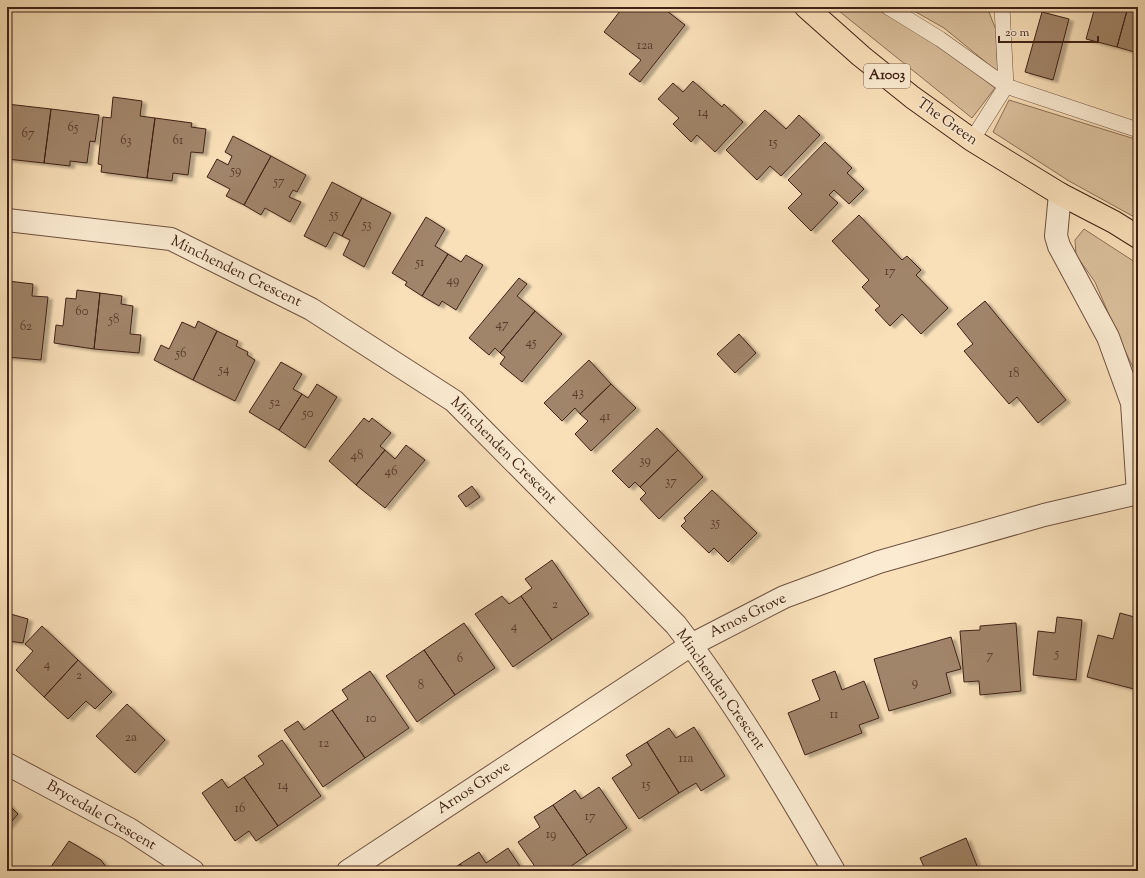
<svg xmlns="http://www.w3.org/2000/svg" width="1145" height="878" viewBox="0 0 1145 878" font-family="'Sorts Mill Goudy',serif">
  <style>
    .green { fill: #dac09d; stroke: #8e715a }
    .building { fill: #a1856b; stroke: #412217; filter: url(#shadow) }
    .lines { fill: none; stroke-linecap: round; stroke-linejoin: round }
    .service-casing { stroke: #6f5240; stroke-width: 16 }
    .minor-casing { stroke: #6f5240; stroke-width: 24 }
    .primary-casing { stroke: #412217; stroke-width: 24 }
    .service { stroke: #fbebd2; stroke-width: 15 }
    .minor { stroke: #fbebd2; stroke-width: 22 }
    .primary { stroke: #f9e0b9; stroke-width: 22 }
    .labels { text-anchor: middle; dominant-baseline: central; stroke-width: 3; stroke-linejoin: round; paint-order: stroke }
    .number-label { font-size: 13px; fill: #593b2c }
    .shield { fill: #fbebd2; stroke: #795e4f; stroke-width: 1 }
    .shield-label { font-size: 14px; font-weight: bold; fill: #412217 }
    .street-label { font-size: 15px; fill: #412217; stroke: #fbebd2 }
  </style>
  <defs>
    <filter id="shadow"><feDropShadow dx="4.5" dy="2.5" stdDeviation="1" flood-color="#0004"/></filter>
  </defs>
  <rect width="100%" height="100%" fill="#f9e0b9"/>
  <filter id="stains"><feTurbulence type="fractalNoise" baseFrequency=".005" numOctaves="4"/><feColorMatrix values="0 0 0 0 .2 0 0 0 0 .09 0 0 0 0 .02 0 0 0 .5 -.17"/></filter>
  <radialGradient id="worn" r=".72"><stop offset=".6" stop-color="#630" stop-opacity="0"/><stop offset="1" stop-color="#630" stop-opacity=".3"/></radialGradient>
  <path class="green" d="M834,7H873L937,44L995,88L972,118Z
    M907,7H987L996,30L998,72L944,28Z
    M1009,100L1138,140V219L1069,181L993,132Z
    M1084,229L1138,264V377L1122,345L1095,282L1076,255L1075,240Z"/>
  <path class="building" d="M623,7H662L685,25L640,82L629,74L641,60L604,32Z
    M1095,7H1128L1117,47L1086,39Z
    M1128,7H1138V53L1117,47Z
    M1042,12L1069,19L1053,80L1025,72Z
    M693,81L722,107L724,104L743,122L715,152L697,135L691,142L673,124L679,118L658,99L673,83L683,92Z
    M113,97L142,101L140,116L155,118L147,178L101,172L102,165L98,164L103,117L111,118Z
    M7,104L51,109L44,163L7,159Z
    M51,109L99,115L95,142L90,141L87,163L70,161V166L44,163Z
    M765,110L786,129L799,115L820,135L781,176L770,166L757,180L726,150Z
    M155,118L192,123L191,127L206,129L203,153L191,152L188,175L173,173L172,181L147,178Z
    M233,136L271,156L244,205L226,196L230,189L207,177L217,159L228,165L232,156L225,152Z
    M825,142L852,168L847,173L864,189L849,204L834,190L829,195L838,203L811,231L788,208L802,194L788,180Z
    M271,156L306,175L297,192L293,190L289,197L301,202L290,222L265,208L261,215L244,205Z
    M332,182L362,198L342,236L334,232L326,247L304,236Z
    M362,198L391,213L364,267L343,255L350,240L342,236Z
    M859,215L902,260L907,256L921,270L916,275L948,308L921,334L902,314L890,326L875,310L880,306L862,287L869,280L832,241Z
    M426,217L445,229L435,246L448,254L422,296L405,285L407,282L392,273Z
    M448,254L461,262L466,255L483,265L456,310L442,301L439,306L422,296Z
    M519,278L527,284L517,296L535,311L500,353L495,348L489,355L469,338Z
    M8,281L33,284L32,296L48,297L41,360L7,357Z
    M77,290L100,293L94,349L54,343L56,325L63,326L66,298L76,299Z
    M100,293L122,296L121,304L133,306L130,334L141,335L139,353L94,349Z
    M985,301L1066,400L1038,423L1017,397L1009,404L964,351L973,344L957,324Z
    M535,311L562,334L522,382L500,364L505,357L500,353Z
    M198,321L217,331L193,380L154,360L161,345L169,349L182,322L195,328Z
    M217,331L238,341L236,346L248,352L247,355L255,360L235,401L193,380Z
    M739,334L756,353L735,373L717,354Z
    M589,360L611,384L580,414L575,408L562,421L544,403Z
    M281,362L302,374L293,389L302,394L279,430L249,412Z
    M317,384L337,397L305,448L279,430L302,394L308,398Z
    M611,384L636,408L591,451L575,434L588,421L580,414Z
    M364,418L369,422L372,418L391,433L380,446L385,450L356,485L329,461Z
    M657,428L678,450L640,487L635,482L629,488L612,471Z
    M406,445L425,460L385,508L356,485L385,450L395,459Z
    M678,450L703,477L659,519L640,499L646,493L640,487Z
    M472,486L480,497L466,507L458,496Z
    M712,490L757,533L728,562L714,548L709,553L681,526L686,521L684,518Z
    M552,560L589,614L552,640L521,596L532,588L525,579Z
    M502,596L509,604L521,596L552,640L513,667L475,614Z
    M7,613L28,619L23,643L8,641L7,645Z
    M1120,613L1138,618V635L1133,654L1138,655V690L1087,677L1098,635L1113,639Z
    M1057,617L1082,620L1076,680L1033,675L1038,631L1055,633Z
    M464,623L495,668L455,695L424,650Z
    M1016,623L1021,691L980,695L979,681L964,682L960,631L980,630V626Z
    M42,626L78,660L44,697L16,670L33,651L25,644Z
    M951,637L961,669L946,673L951,693L889,711L874,659Z
    M424,650L455,695L417,722L386,676Z
    M78,660L112,692L95,709L86,701L68,719L44,697Z
    M370,671L409,728L365,758L332,710L348,699L342,690Z
    M835,671L842,690L864,681L879,718L859,725L862,733L805,755L788,713L820,700L812,680Z
    M127,704L165,740L135,773L96,736Z
    M332,710L365,758L323,787L284,730L298,721L304,730Z
    M694,727L725,776L701,791L696,783L679,793L647,742L669,728L676,738Z
    M282,740L321,796L278,826L244,777L264,764L258,756Z
    M647,742L679,793L639,819L612,778L632,765L626,755Z
    M244,777L278,826L256,841L249,831L235,841L202,793L222,779L228,788Z
    M599,787L627,828L587,855L553,805L575,790L581,799Z
    M7,803L18,814L7,827Z
    M553,805L587,855L564,871H538L518,842L540,827L534,817Z
    M966,838L979,871H926L920,858Z
    M69,841L101,860L109,871H48Z
    M508,848L523,871H465L460,864L479,852L486,863Z
    M460,864L465,871H450Z"/>
  <g class="lines">
    <g class="service-casing">
      <path id="service" d="M888,7L940,39L1006,86L1138,130
        M972,140L1006,86L1002,7"/>
    </g>
    <g class="minor-casing">
      <path id="minor" d="M1060,194L1056,236L1059,246L1108,337L1132,403L1138,493
        M7,220L171,239L311,309L454,401L676,625C735,702 785,787 834,871
        M7,764L129,829L193,871
        M348,871L691,645L784,597L879,562L1044,515L1138,493"/>
    </g>
    <g class="primary-casing">
      <path id="primary" d="M806,7L861,56L912,97L972,140L1060,194L1114,222L1138,237"/>
    </g>
    <use href="#service" class="service"/>
    <use href="#minor" class="minor"/>
    <use href="#primary" class="primary"/>
  </g>
  <g class="labels">
    <g class="number-label">
      <text x="645" y="46">12a</text>
      <text x="703" y="113">14</text>
      <text x="73" y="128">65</text>
      <text x="28" y="134">67</text>
      <text x="126" y="141">63</text>
      <text x="178" y="141">61</text>
      <text x="773" y="143">15</text>
      <text x="236" y="171">59</text>
      <text x="279" y="182">57</text>
      <text x="334" y="215">55</text>
      <text x="367" y="225">53</text>
      <text x="420" y="263">51</text>
      <text x="890" y="272">17</text>
      <text x="453" y="281">49</text>
      <text x="82" y="312">60</text>
      <text x="114" y="320">58</text>
      <text x="502" y="325">47</text>
      <text x="26" y="327">62</text>
      <text x="531" y="343">45</text>
      <text x="181" y="354">56</text>
      <text x="224" y="370">54</text>
      <text x="1014" y="374">18</text>
      <text x="578" y="393">43</text>
      <text x="275" y="403">52</text>
      <text x="308" y="414">50</text>
      <text x="605" y="417">41</text>
      <text x="357" y="456">48</text>
      <text x="645" y="461">39</text>
      <text x="391" y="472">46</text>
      <text x="671" y="482">37</text>
      <text x="715" y="523">35</text>
      <text x="555" y="605">2</text>
      <text x="514" y="627">4</text>
      <text x="1057" y="654">5</text>
      <text x="990" y="656">7</text>
      <text x="460" y="659">6</text>
      <text x="47" y="665">4</text>
      <text x="79" y="676">2</text>
      <text x="915" y="683">9</text>
      <text x="421" y="686">8</text>
      <text x="834" y="715">11</text>
      <text x="371" y="719">10</text>
      <text x="131" y="738">2a</text>
      <text x="324" y="744">12</text>
      <text x="686" y="759">11a</text>
      <text x="646" y="785">15</text>
      <text x="283" y="786">14</text>
      <text x="240" y="809">16</text>
      <text x="590" y="817">17</text>
      <text x="551" y="835">19</text>
    </g>
    <rect class="shield" x="864" y="64" width="46" height="24" rx="3"/>
    <g class="shield-label">
      <text x="887" y="76">A1003</text>
    </g>
    <g class="street-label">
      <text transform="translate(947 122) rotate(35)">The Green</text>
      <text transform="translate(236 272) rotate(26)">Minchenden Crescent</text>
      <text transform="translate(503 451) rotate(45)">Minchenden Crescent</text>
      <text transform="translate(748 616) rotate(-26)">Arnos Grove</text>
      <text transform="translate(720 690) rotate(55)">Minchenden Crescent</text>
      <text transform="translate(474 788) rotate(-33)">Arnos Grove</text>
      <text transform="translate(101 816) rotate(30)">Brycedale Crescent</text>
    </g>
  </g>
  <rect width="1145" height="878" fill="none" stroke="#f9e0b9" stroke-width="24"/>
  <rect x="8" y="8" width="1129" height="862" fill="none" stroke="#412217" stroke-width="2"/>
  <rect x="12" y="12" width="1121" height="854" fill="none" stroke="#412217"/>
  <path d="M999 36v6h99v-6" fill="none" stroke="#412217" stroke-width="2"/>
  <text x="1005" y="36" font-size="12" fill="#412217" stroke="#fbebd2" stroke-width="3" paint-order="stroke">20 m</text>
  <rect width="100%" height="100%" filter="url(#stains)"/>
  <rect width="100%" height="100%" fill="url(#worn)"/>
</svg>
